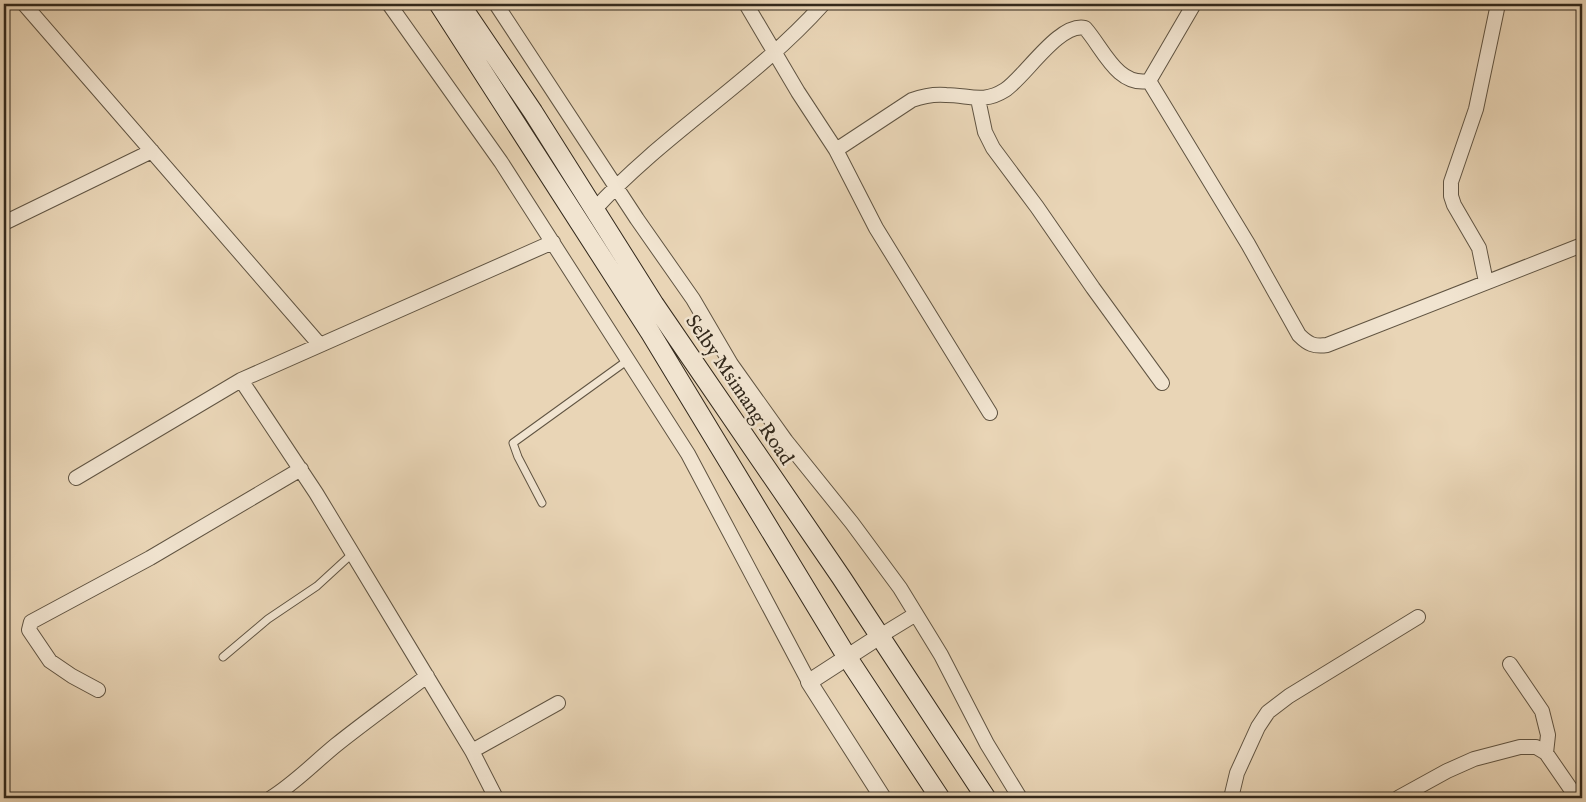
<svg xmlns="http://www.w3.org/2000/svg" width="1586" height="802" viewBox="0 0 1586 802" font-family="'IM FELL English',serif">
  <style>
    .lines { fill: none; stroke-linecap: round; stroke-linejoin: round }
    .service-casing { stroke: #605442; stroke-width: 9 }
    .minor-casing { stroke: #605442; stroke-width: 16 }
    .tertiary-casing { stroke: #605442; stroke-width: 18 }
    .secondary-casing { stroke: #33291c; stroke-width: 21 }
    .service { stroke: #f1e4d0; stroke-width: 7 }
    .minor { stroke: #f1e4d0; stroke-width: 14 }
    .tertiary { stroke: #f1e4d0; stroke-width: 16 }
    .secondary { stroke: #f1e4d0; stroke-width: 19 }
    .labels { text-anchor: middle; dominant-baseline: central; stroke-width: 5; stroke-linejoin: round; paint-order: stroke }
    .street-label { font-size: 20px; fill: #33291c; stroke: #f1e4d0 }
  </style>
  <rect width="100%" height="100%" fill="#e9d5b6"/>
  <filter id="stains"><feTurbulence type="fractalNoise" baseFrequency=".004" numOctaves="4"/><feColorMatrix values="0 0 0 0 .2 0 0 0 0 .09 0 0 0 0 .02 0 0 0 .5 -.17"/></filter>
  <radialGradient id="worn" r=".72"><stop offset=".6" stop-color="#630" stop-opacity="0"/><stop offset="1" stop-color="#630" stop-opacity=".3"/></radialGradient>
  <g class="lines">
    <g class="service-casing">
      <path id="service" d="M542,503L518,457L513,443L628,360
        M223,657L268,619L317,586L353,553"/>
    </g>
    <g class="minor-casing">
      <path id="minor" d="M24,4L320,345
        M389,4L501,162L688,454L809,682
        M496,4L637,219L693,299L731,364L786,441L852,523L900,588L941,655L987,744L1020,798
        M746,4L798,92L836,150L912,100C923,96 934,94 946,95C969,95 983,104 1005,90C1025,77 1059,22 1085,28C1103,48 1117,87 1149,81
        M1149,81L1248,244L1299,335C1308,344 1314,347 1327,345L1582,245
        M1149,81L1194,4
        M978,99L985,132L993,148L1037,207L1093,288L1162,383
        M836,150L876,228L990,413
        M594,210C663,134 754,81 823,4
        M4,223L152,151
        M1486,282L1479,248L1454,205L1451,196V182L1476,109L1498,4
        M241,380L316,493L432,685L472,751L496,798
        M76,478L241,380L553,242
        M880,636L916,614
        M1510,664L1542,711L1548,735L1546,753
        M98,690L72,676L50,661L29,630L31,622L150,558L301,469
        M472,751L558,703
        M271,798C295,783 314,763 336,745C366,721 397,699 427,676
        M1231,798L1237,773L1258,727L1268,712L1289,696L1418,617
        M1398,798L1447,771L1474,759L1520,747H1536L1546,753L1577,798"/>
    </g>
    <g class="tertiary-casing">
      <path id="tertiary" d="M880,636L809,682L883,798"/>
    </g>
    <g class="secondary-casing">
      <path id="secondary" d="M439,4L650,332L847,657L940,798
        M460,4L533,112L654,304L841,577L986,798"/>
    </g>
    <use href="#service" class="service"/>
    <use href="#minor" class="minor"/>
    <use href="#tertiary" class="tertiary"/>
    <use href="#secondary" class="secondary"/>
  </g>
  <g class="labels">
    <g class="street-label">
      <text transform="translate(739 390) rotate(56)">Selby Msimang Road</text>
    </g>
  </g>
  <rect width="1586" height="802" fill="none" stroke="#e9d5b6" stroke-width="20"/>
  <rect x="5" y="5" width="1576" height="792" fill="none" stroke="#33291c" stroke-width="2.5"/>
  <rect x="10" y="10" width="1566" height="782" fill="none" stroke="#33291c"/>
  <rect width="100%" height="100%" filter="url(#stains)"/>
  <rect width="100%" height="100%" fill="url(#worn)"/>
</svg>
